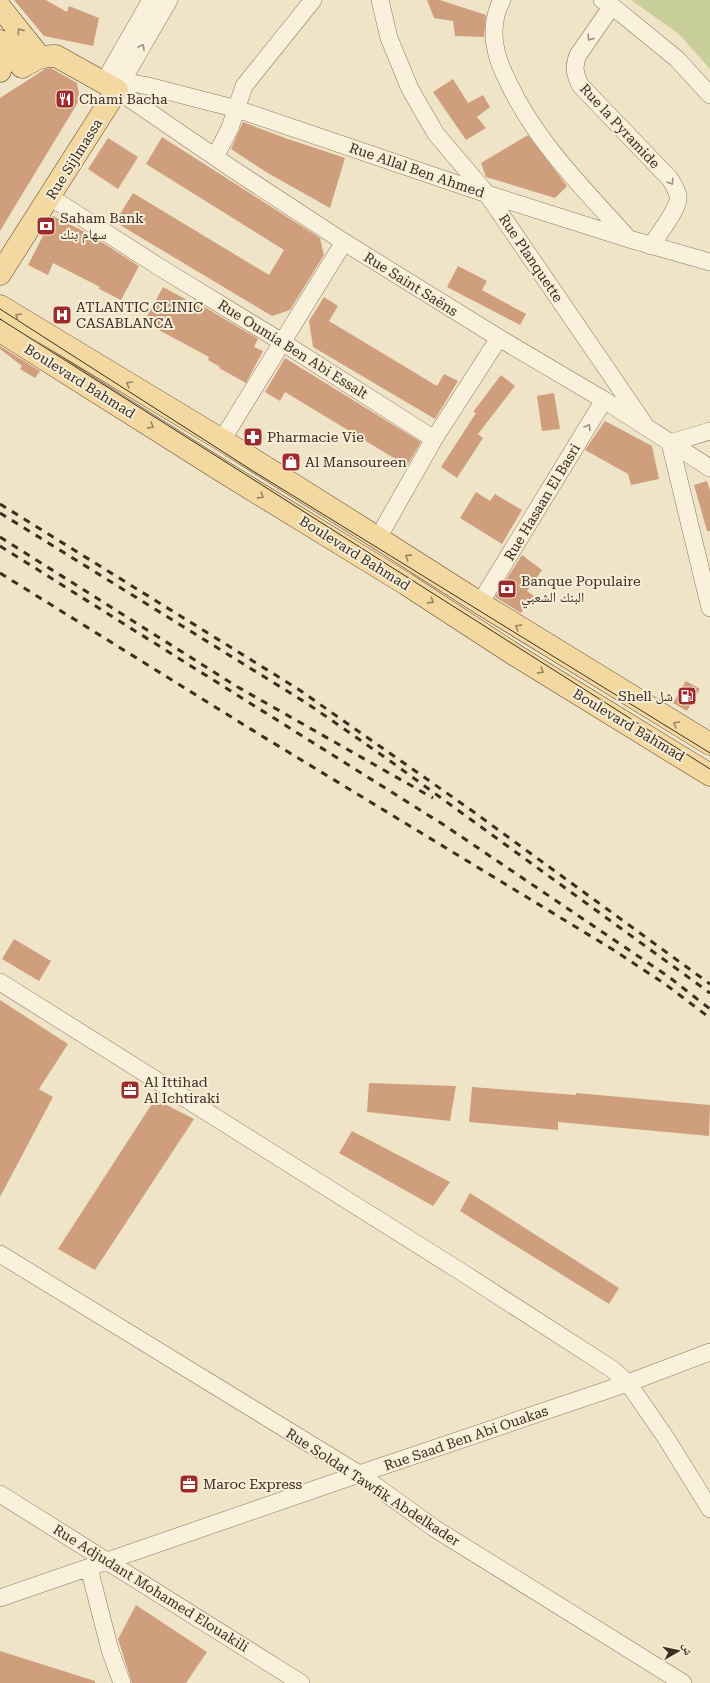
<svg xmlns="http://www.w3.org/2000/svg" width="710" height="1683" viewBox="0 0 710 1683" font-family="'Roboto Serif','Noto Naskh Arabic',serif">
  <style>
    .green { fill: #c9cf9b }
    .building { fill: #cf9f7d }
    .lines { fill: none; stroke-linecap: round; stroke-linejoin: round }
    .minor-casing { stroke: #8d765c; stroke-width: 18 }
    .major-casing { stroke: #5b4430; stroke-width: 23 }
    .minor { stroke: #faf1dc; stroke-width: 17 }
    .major { stroke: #f3d9a0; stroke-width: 22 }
    .tram { stroke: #3d2e20; stroke-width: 1 }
    .rail { stroke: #3d2e20; stroke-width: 3; stroke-dasharray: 7 7; stroke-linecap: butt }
    .oneway { stroke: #988460 }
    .oneway2 { stroke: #9c907e }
    .labels { text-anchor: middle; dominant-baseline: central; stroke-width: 4; stroke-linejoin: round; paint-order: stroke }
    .poi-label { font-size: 14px; fill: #3d2e20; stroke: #f7eed8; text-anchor: start }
    .street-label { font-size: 14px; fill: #3d2e20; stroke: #f7eed8 }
  </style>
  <rect width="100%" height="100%" fill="#f0e4c8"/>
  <path class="green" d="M631,0H710V69L679,34Z"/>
  <path class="building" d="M14,0H46L67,12L69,6L99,18L93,46L44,36Z
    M427,0H440L486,15L484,37L455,36L453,21L434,18Z
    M51,68L77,83L80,99L0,231V98L45,69Z
    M453,79L468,103L483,95L490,107L477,117L486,128L466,140L433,92Z
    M243,122L285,138L345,158L330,208L266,172L231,149Z
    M528,135L567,186L555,198L486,177L481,163Z
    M162,137L320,238L324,255L290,310L272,316L115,222L133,193L269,275L284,250L146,164Z
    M108,138L138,157L118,189L88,169Z
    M53,216L89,234L139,266L121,300L99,289L100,287L53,263L48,275L28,265Z
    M458,266L487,281L482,290L526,314L520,325L447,287Z
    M163,287L202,308L203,306L258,339L254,347L263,351L246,383L219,368L220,367L208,360L209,357L144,322Z
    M324,297L338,306L329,321L437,386L444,374L458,381L435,419L313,347L309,321Z
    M0,346L40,371L35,378L20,369L22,366L0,349Z
    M285,358L421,442L407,466L285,392L280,401L265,392Z
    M501,375L515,386L478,434L483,438L457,478L441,467L476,413L473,412Z
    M554,393L560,429L542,431L537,396Z
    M605,421L652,446L659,479L631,485L628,474L585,450Z
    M707,481L710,491V531H707L694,485Z
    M476,492L490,501L495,494L522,510L502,544L460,518Z
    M522,555L542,570L527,591L534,596L521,613L495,597Z
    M686,681L700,689L687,711L673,703Z
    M14,939L51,961L39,981L2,959Z
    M0,1000L68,1044L39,1089L53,1097L0,1197Z
    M369,1083L456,1086L450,1121L367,1112Z
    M472,1087L576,1095V1093L710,1105L709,1136L558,1122V1130L469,1122Z
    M155,1099L194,1119L95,1270L58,1249Z
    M352,1131L450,1182L433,1206L339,1153Z
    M470,1193L619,1288L609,1304L460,1211Z
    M136,1605L207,1652L186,1683H132L118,1639Z
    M0,1651L95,1681V1683H0Z"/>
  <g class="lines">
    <g class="minor-casing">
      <path id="minor" d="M169,0L117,90L231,168L344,242L499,338L604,400L710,468
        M380,0L389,38L410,89L436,134L487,194L643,422
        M502,0C494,14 492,34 496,50C498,62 504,73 509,84C537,143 585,190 628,238
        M602,0L612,6L677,59L710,95
        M612,6L578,55C573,66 575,74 580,85L670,179C673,184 677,190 678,196C680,208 658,234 651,246
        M122,81L148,86L237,109L487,194L629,239L710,262
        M104,82L151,0
        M215,157L230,128L244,86L313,0
        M50,197L161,268L282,342L434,439
        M222,440L344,242
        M670,443L710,608
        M670,443L710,431
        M378,538L434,439L499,338
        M480,603L604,400
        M0,982L463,1273L612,1369L628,1383L666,1438L710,1509
        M0,1254L359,1474L434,1528L683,1683
        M0,1494L301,1683
        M89,1568L110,1650L122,1683
        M0,1598L359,1474L628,1383L710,1352"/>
    </g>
    <g class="major-casing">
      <path id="major" d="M0,7L40,57
        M0,41L22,67C34,60 42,55 56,56L117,90L0,274
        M0,71L3,57L1,42
        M0,306L222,440L378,538L480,603L710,744
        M0,331L225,473L406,584L515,655L710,775"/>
    </g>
    <use href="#minor" class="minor"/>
    <use href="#major" class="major"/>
    <path class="tram" d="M0,309L253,471L710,753
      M0,319L710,769"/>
    <path class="rail" d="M0,504L298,689L471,810L710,984
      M0,513L308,704L386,758L710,993
      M0,537L236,686L433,798
      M0,546L444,825L669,977L710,1009
      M0,573L257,733L612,949L665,984L710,1018"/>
  </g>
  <defs><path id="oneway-chevron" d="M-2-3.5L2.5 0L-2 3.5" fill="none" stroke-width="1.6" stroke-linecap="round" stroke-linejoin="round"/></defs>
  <g class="oneway">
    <use href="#oneway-chevron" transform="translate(20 31) rotate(-125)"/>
    <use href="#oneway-chevron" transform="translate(18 316) rotate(-149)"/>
    <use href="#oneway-chevron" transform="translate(129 384) rotate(-149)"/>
    <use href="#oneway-chevron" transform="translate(151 426) rotate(32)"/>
    <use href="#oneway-chevron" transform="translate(261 496) rotate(32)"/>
    <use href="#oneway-chevron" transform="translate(408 557) rotate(-147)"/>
    <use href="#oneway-chevron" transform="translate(431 601) rotate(33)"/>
    <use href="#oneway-chevron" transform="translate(518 627) rotate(-148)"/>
    <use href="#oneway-chevron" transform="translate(541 671) rotate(32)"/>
    <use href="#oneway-chevron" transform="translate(676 724) rotate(-149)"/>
  </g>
  <g class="oneway2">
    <use href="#oneway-chevron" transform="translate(590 38) rotate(125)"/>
    <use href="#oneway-chevron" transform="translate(142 47) rotate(-60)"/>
    <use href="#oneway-chevron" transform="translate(671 182) rotate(57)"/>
    <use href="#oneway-chevron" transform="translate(588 427) rotate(-59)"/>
  </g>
  <defs>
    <g id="restaurant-square" transform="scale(1)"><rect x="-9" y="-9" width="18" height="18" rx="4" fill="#9e2a2b" stroke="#f7eed8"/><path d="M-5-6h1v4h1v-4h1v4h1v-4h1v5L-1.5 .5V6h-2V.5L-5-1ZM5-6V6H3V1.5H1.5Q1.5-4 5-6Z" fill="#fff"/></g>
    <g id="bank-square" transform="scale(1)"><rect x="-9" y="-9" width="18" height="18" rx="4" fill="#9e2a2b" stroke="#f7eed8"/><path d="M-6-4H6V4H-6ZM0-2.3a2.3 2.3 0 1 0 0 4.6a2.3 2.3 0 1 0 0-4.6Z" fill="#fff"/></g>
    <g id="hospital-square" transform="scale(1)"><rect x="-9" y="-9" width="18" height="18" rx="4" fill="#9e2a2b" stroke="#f7eed8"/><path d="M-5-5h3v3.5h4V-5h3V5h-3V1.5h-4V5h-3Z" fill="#fff"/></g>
    <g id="pharmacy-square" transform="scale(1)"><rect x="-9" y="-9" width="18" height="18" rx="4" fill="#9e2a2b" stroke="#f7eed8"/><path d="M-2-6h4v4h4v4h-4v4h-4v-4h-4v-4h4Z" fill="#fff"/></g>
    <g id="shop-square" transform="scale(1)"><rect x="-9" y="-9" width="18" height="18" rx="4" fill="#9e2a2b" stroke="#f7eed8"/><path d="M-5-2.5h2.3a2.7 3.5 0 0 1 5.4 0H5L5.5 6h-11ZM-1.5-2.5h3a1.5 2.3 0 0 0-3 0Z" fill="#fff"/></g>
    <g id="fuel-square" transform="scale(1)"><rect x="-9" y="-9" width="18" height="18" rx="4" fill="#9e2a2b" stroke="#f7eed8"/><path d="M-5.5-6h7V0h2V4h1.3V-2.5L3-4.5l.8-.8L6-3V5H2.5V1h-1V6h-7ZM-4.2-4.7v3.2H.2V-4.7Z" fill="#fff"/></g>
    <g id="office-square" transform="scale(1)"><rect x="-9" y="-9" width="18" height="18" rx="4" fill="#9e2a2b" stroke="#f7eed8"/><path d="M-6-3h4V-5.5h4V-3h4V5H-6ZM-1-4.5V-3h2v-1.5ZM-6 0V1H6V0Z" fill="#fff"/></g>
  </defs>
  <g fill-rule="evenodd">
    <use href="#restaurant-square" x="65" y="99"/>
    <use href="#bank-square" x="46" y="226"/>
    <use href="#hospital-square" x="62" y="315"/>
    <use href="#pharmacy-square" x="253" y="437"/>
    <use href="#shop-square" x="291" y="462"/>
    <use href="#bank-square" x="507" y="589"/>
    <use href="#fuel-square" x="687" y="696"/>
    <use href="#office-square" x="130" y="1090"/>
    <use href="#office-square" x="189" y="1484"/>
  </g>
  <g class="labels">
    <g class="poi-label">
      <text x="79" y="99">Chami Bacha</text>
      <text x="60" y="218">Saham Bank<tspan x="60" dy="16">سهام بنك</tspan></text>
      <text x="76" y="307">ATLANTIC CLINIC<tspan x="76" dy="16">CASABLANCA</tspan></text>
      <text x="267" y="437">Pharmacie Vie</text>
      <text x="305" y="462">Al Mansoureen</text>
      <text x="521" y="581">Banque Populaire<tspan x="521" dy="16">البنك الشعبي</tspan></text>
      <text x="673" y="696" text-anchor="end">Shell شل</text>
      <text x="144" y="1082">Al Ittihad<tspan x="144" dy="16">Al Ichtiraki</tspan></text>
      <text x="203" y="1484">Maroc Express</text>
    </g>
    <g class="street-label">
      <text transform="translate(620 126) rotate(47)">Rue la Pyramide</text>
      <text transform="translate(74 159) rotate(-58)">Rue Sijlmassa</text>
      <text transform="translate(417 170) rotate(19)">Rue Allal Ben Ahmed</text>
      <text transform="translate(531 258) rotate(56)">Rue Planquette</text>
      <text transform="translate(411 284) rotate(32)">Rue Saint Saëns</text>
      <text transform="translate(293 349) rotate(32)">Rue Oumia Ben Abi Essalt</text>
      <text transform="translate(80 381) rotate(32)">Boulevard Bahmad</text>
      <text transform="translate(542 502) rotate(-59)">Rue Hasaan El Basri</text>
      <text transform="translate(355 553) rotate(32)">Boulevard Bahmad</text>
      <text transform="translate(629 725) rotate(31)">Boulevard Bahmad</text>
      <text transform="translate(466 1438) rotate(-19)">Rue Saad Ben Abi Ouakas</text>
      <text transform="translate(373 1487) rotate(33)">Rue Soldat Tawfik Abdelkader</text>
      <text transform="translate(151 1588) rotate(32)">Rue Adjudant Mohamed Elouakili</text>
    </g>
  </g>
  <g transform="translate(678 1651) rotate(81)" stroke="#f7eed8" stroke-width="3" paint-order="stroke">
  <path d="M0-3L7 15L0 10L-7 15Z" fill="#3d2e20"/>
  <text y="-6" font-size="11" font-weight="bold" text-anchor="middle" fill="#3d2e20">ش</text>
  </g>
</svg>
